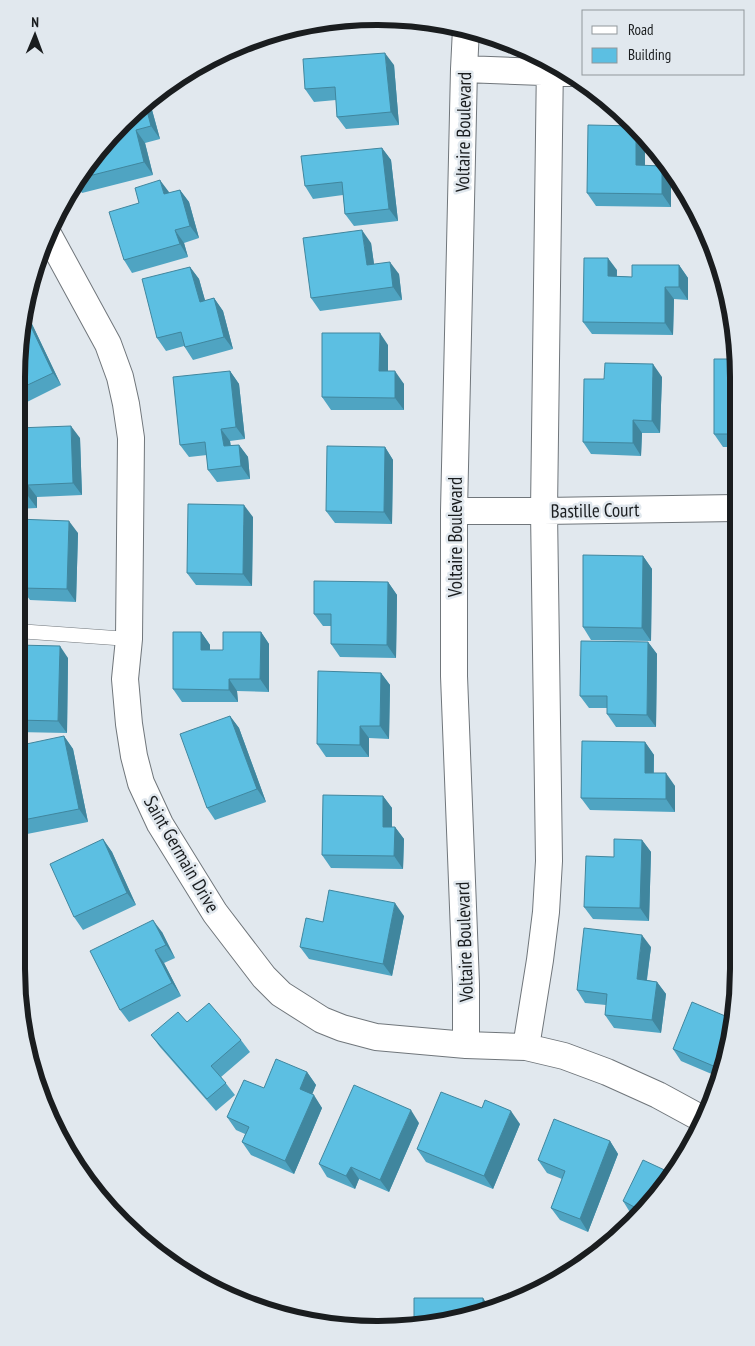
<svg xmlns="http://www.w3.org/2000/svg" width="755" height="1346" viewBox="0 0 755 1346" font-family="'PT Sans Narrow',sans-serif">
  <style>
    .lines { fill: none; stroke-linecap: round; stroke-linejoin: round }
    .lane-casing { stroke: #70767b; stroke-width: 15 }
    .street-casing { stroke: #70767b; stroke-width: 28 }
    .lane { stroke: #fff; stroke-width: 14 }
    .street { stroke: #fff; stroke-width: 26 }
    .wall { fill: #4fa4c2 }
    .shaded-wall { fill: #40869e }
    .building { fill: #5cbfe2; stroke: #40869e }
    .labels { text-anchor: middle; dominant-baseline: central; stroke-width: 5; stroke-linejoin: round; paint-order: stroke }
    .street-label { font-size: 19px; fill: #1a1d1f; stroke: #e1e8ee }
    .rim { fill: none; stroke: #1a1d1f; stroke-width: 6 }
  </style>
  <rect width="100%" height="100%" fill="#e1e8ee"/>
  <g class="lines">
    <g class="lane-casing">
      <path id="lane" d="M17,631L129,639"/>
    </g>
    <g class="street-casing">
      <path id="street" d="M466,29L464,69L454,511V676L466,984V1045
        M464,69L570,73
        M48,234L108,344L120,377L126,404L131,438L129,639L125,679L129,724L134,756L141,783L160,824L215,913L264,977L281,994L322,1020L342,1028L376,1037L466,1045L526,1047L564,1056L607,1072L658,1095L704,1120
        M454,511H544L736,508
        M526,1047L540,960L546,912L549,861L544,511L550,61"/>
    </g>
    <use href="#lane" class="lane"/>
    <use href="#street" class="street"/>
  </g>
  <path class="wall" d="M354,17L385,18V25L329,27L325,22Z
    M394,65L399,125L346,129L337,117L336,100L314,102L305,89Z
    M152,110L160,139L145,143L153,175L82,193L75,182L106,139Z
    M645,139V166L671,178V207L596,206L587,193Z
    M382,148L391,160L398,221L354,226L345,214L343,195L313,199L305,186Z
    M180,190L189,202L199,238L184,243L188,257L132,273L124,260L139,203L169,193Z
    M371,243L374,264L399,274L402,300L320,311L311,298Z
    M679,265L688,278V300L674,299L673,335L592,334L583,322L617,270V276L632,277Z
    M190,267L199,279L205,301L214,298L223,311L233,349L193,360L184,346L166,351L157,338Z
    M32,324L61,385L17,407V354Z
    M388,345V371L404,384V410H331L322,397Z
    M736,359V447H723L714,434Z
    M230,371L239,384L245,439L230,441L231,446L239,445L248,457L250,479L217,482L208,470L207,455L189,457L180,445Z
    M662,377L660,433H642L641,456L591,454L583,442L604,379Z
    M17,428L80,438L82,495L37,497V508L17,509Z
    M385,447L393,460L392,524L335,523L326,511Z
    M253,517L252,586L196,585L187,573Z
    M17,519L78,533L76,602L30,600L21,588L22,565H17Z
    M643,556L652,569L651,641L591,640L583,627Z
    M388,582L397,595L396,658L340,657L331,644V626H323L314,614Z
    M201,632L210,645V650H223L261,632L269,644V692L237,691L238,702H182L173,689Z
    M648,642L657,654L656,727H616L607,714V708H589L580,696Z
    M17,645L68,658L67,733L17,732Z
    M381,673L390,685L389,739L369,738V757H326L317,744Z
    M230,716L239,728L266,802L215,820L207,808Z
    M64,736L73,749L88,822L27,834L18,821Z
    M645,742L654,755V773L675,786V812L590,810L581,798Z
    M383,796L392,808V827H395L404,839L403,869L331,868L322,855Z
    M103,839L112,852L136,905L83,930L74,917Z
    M642,840L651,852L649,921L593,919L584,907Z
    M404,916L392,976L309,959L300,947L323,922Z
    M162,932L175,958L164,963L181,996L129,1022L120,1010Z
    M651,947L647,980L657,982L666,994L661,1033L614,1028L605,1015L606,1005L585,1003L577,990Z
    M735,1005L721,1078L681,1061L673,1049L730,1018Z
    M187,1022L241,1040L250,1052L221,1077L235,1095L216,1111L160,1047L151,1035Z
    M307,1072L316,1085L312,1094L322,1108L294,1174L251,1155L242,1142L245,1134L236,1130L227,1117L264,1088Z
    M482,1108L520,1124L493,1189L426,1162L417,1149Z
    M419,1123L389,1192L359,1179L355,1189L327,1177L319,1164Z
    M610,1141L618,1154L588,1232L560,1220L551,1208L562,1179L547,1173L538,1160Z
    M671,1173L635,1216L631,1214L623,1201Z"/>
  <path class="shaded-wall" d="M381,18H385V25Z
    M385,53L394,65L399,125L391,112Z
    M146,101L152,110L160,139L151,126L145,103Z
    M636,126L645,139V178L636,165Z
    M136,130L145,143L153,175L144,162Z
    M382,148L391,160L398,221L389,209Z
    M662,166L671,178V207L662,194Z
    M160,180L169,192L173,207L164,194Z
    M180,190L189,202L199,238L190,226Z
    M175,230L184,243L188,257L180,244Z
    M362,230L371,243L376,278L367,265Z
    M608,258L617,270L616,289L608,276Z
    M390,262L399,274L402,300L393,287Z
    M679,265L688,278V300L679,287Z
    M190,267L199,279L209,314L200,302Z
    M665,287L674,299L673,335L665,323Z
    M214,298L223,311L233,349L224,337Z
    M25,313L32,324L61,385L53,373Z
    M380,333L388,345V383L379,371Z
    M653,364L662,377L660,433L652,421Z
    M230,371L239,384L245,439L236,427Z
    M395,371L404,384V410L395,398Z
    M633,420L642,433L641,456L633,443Z
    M71,426L80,438L82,495L73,483Z
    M221,429L230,441L232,459L224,446Z
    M239,445L248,457L250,479L241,466Z
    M385,447L393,460L392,524L384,512Z
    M28,485L37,497V508L28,496Z
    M244,505L253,517L252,586L243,574Z
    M69,521L78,533L76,602L67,589Z
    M643,556L652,569L651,641L642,628Z
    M388,582L397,595L396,658L387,645Z
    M201,632L210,645V662L201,650Z
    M261,632L269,644V692L260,679Z
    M648,642L657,654L656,727L647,715Z
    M60,646L68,658L67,733L58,721Z
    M381,673L390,685L389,739L380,726Z
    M229,679L237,691L238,702L229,690Z
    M230,716L239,728L266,802L257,789Z
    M360,726L369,738V757L360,745Z
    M64,736L73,749L88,822L79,809Z
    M645,742L654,755L653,786L645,773Z
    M666,773L675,786V812L666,799Z
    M383,796L392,808V839L383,827Z
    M395,827L404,839L403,869L394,856Z
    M103,839L112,852L136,905L127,893Z
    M642,840L651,852L649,921L640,908Z
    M395,903L404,916L392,976L383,964Z
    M153,920L162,932L175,958L166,945Z
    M642,935L651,947L645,992L637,979Z
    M155,950L164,963L181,996L172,983Z
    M657,982L666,994L661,1033L652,1020Z
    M307,1072L316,1085L309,1102L300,1089Z
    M314,1095L322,1108L294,1174L285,1161Z
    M411,1110L419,1123L389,1192L380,1180Z
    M511,1111L520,1124L493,1189L484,1176Z
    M610,1141L618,1154L588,1232L580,1219Z
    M351,1167L359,1179L355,1189L346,1176Z
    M483,1298L490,1308L483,1310Z"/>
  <path class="building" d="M385,53L391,112L337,117L335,87L305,89L303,59Z
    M145,103L151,126L136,130L144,162L77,179L106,139Z
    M588,125L636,126V165L662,166V194L587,193Z
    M382,148L389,209L345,214L342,182L305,186L301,156Z
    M160,180L164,194L180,190L190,226L175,230L180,244L124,260L109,212L139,203L135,188Z
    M362,230L367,265L390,262L393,287L311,298L303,238Z
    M584,258H608V276L632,277V265H679V287H665V323L583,322Z
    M190,267L200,302L214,298L224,337L185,347L181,332L157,338L142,279Z
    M25,314L53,373L17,390V354Z
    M322,333H380L379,371H395V398L322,397Z
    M714,359H736V434H714Z
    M605,363L653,364L652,421L633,420V443L583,442L584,379H604Z
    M230,371L236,427L221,429L224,446L239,445L241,466L208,470L205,442L180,445L173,377Z
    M71,426L73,483L28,485V496H17V428Z
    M327,446L385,447L384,512L326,511Z
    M188,504L244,505L243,574L187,573Z
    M17,519L69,521L67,589L21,588L22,553H17Z
    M583,555L643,556L642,628L583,627Z
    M314,581L388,582L387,645L331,644V614H314Z
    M173,632H201V650H223V632H261L260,679H229V690L173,689Z
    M581,641L648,642L647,715L607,714V696H580Z
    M17,645L60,646L58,721L17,720Z
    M318,671L381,673L380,726H360V745L317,744Z
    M230,716L257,789L207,808L180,734Z
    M64,736L79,809L18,821L16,814L17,746Z
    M582,741L645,742V773H666V799L581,798Z
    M323,795L383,796V827H395L394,856L322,855Z
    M103,839L127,893L74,917L50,864Z
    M614,839L642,840L640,908L584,907L586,856L614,857Z
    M329,890L395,903L383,964L300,947L306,918L323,922Z
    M153,920L166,945L155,950L172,983L120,1010L90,951Z
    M584,928L642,935L637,979L657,982L652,1020L605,1015L607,994L577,990Z
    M692,1002L730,1018L735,1005L723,1070L673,1049Z
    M209,1003L241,1040L211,1066L226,1083L207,1099L151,1035L178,1012L187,1022Z
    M276,1059L307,1072L300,1089L314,1095L285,1161L242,1142L249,1127L227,1117L244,1080L264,1088Z
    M354,1085L411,1110L380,1180L351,1167L346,1176L319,1164Z
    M441,1092L482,1108L485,1100L511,1111L484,1176L417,1149Z
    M554,1119L610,1141L580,1219L551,1208L565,1171L538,1160Z
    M643,1160L671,1173L640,1210L623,1201Z
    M414,1298H483V1310L414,1326Z"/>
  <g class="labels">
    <g class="street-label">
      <text transform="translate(463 132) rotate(-89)">Voltaire Boulevard</text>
      <text transform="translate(595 510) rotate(-1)">Bastille Court</text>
      <text transform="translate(455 537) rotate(-90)">Voltaire Boulevard</text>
      <text transform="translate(182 854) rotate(60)">Saint Germain Drive</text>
      <text transform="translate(464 942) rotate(-92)">Voltaire Boulevard</text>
    </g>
  </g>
  <path d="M0 0H755V1346H0ZM377 25H378A352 352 0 0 1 730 377V969A352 352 0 0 1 378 1321H377A352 352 0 0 1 25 969V377A352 352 0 0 1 377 25Z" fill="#e1e8ee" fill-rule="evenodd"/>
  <path class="rim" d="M377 25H378A352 352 0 0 1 730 377V969A352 352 0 0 1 378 1321H377A352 352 0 0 1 25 969V377A352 352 0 0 1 377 25Z"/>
  <rect x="582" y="10" width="162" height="65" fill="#e1e8ee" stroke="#91979b"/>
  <rect x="592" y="26" width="25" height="8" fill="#ffffff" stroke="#91979b"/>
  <text x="628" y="35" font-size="15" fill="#1a1d1f">Road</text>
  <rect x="592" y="48" width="25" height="15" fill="#5cbfe2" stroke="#91979b"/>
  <text x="628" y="60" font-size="15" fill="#1a1d1f">Building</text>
  <g transform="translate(35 35) rotate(1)" stroke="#e1e8ee" stroke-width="4" paint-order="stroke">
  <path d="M0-4L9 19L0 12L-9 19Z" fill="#1a1d1f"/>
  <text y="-8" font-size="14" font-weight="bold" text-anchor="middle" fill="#1a1d1f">N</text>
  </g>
</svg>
